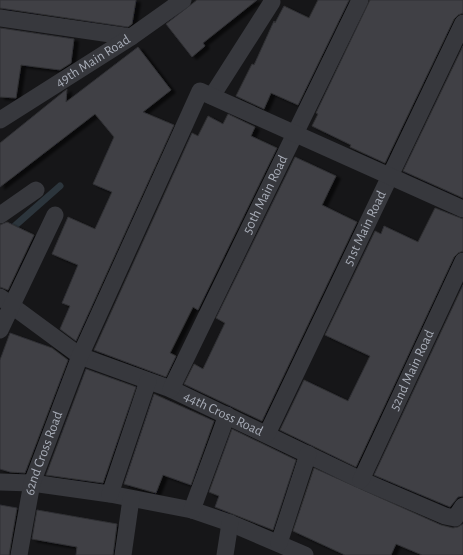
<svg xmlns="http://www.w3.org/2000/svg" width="463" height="555" viewBox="0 0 463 555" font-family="'Alegreya Sans',sans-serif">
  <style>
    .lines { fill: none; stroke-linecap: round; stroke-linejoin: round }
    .stream { stroke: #2c353c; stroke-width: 7 }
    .building { fill: #404145; stroke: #303034; filter: url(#shadow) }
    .street { stroke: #37383d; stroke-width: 17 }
    .labels { text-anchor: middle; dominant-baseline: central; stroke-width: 3.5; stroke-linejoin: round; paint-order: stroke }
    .street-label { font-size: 14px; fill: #a8adb8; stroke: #111113 }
  </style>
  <defs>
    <filter id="shadow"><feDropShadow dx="4.5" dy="2.5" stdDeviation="1" flood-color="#0009"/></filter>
  </defs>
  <rect width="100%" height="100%" fill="#161618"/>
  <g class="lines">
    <path class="stream" d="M0,239L60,186"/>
  </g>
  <path class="building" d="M0,0H136L132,24L128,27L0,8Z
    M197,0H257L203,43L205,46L192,57L166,24Z
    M318,0H349L298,105L271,93L264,109L236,96L252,64L254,65L274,21L275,23L284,6L309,18Z
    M370,0H463V13L458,15L454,19L385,163L350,147L351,145L312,126L318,114L316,113Z
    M0,28L74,39L71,63L60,70L21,65L16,98L0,97Z
    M463,46V198L403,171Z
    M138,47L171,90L143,112L174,125L76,341L60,329L70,306L62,303L78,265L52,254L68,217L95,229L112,192L93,184L114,137L95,114L0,187V143L67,89L66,102Z
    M228,114L255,127L251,136L277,148L198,310L193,307L170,353L176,356L166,377L94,350L192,133L198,136L208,116L223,124Z
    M295,157L336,176L322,205L357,222L262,421L184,384L194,364L203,369L225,323L216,318Z
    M435,208L463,219V251L458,253L454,257L356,467L280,430L304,380L348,401L370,356L325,335L375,231L381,234L384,226L418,242Z
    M7,222L34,235L8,290L0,287V225Z
    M463,285V496L458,497L450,507L374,475Z
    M10,333L52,348L68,360L25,473L10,472L0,469V360Z
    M86,369L136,387L103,483L46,475Z
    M154,394L214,421L191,485L163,475L156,493L124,484Z
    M232,429L296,460L273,530L215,507L219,496L209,492Z
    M314,468L441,525L453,528L458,527L463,524V555H422L396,544L391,555H345L293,531Z
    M0,505L17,508L9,555H0Z
    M37,510L117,524L113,555H76L77,547L32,539Z"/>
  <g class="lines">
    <g class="street">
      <path d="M0,18L131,37"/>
      <path d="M212,96L272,2"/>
      <path id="s1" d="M0,120L131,37L183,0"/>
      <path d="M0,215L36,190"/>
      <path id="s2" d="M0,297L80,356L171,389L361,480L445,516L455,518L463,506"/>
      <path d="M0,330L55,215"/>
      <path id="s3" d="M171,389L360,0"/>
      <path id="s4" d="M267,434L463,23"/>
      <path id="s5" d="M361,480L463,261"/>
      <path d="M0,482L32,483L110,494L192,510L230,523L305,555"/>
      <path d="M110,494L148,381"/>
      <path d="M192,510L227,415"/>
      <path d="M279,543L308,454"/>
      <path id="s6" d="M19,555L32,483L80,356L200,91L463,209"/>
      <path d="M123,555L131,499"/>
      <path d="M225,555L230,523"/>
    </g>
  </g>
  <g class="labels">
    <g class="street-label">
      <text stroke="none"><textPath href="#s1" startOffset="110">49th Main Road</textPath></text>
      <text stroke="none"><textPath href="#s3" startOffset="216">50th Main Road</textPath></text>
      <text stroke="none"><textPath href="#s4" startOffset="228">51st Main Road</textPath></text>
      <text stroke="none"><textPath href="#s5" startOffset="121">52nd Main Road</textPath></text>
      <text stroke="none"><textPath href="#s2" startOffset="254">44th Cross Road</textPath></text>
      <text stroke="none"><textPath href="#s6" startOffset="105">62nd Cross Road</textPath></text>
    </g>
  </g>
</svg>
